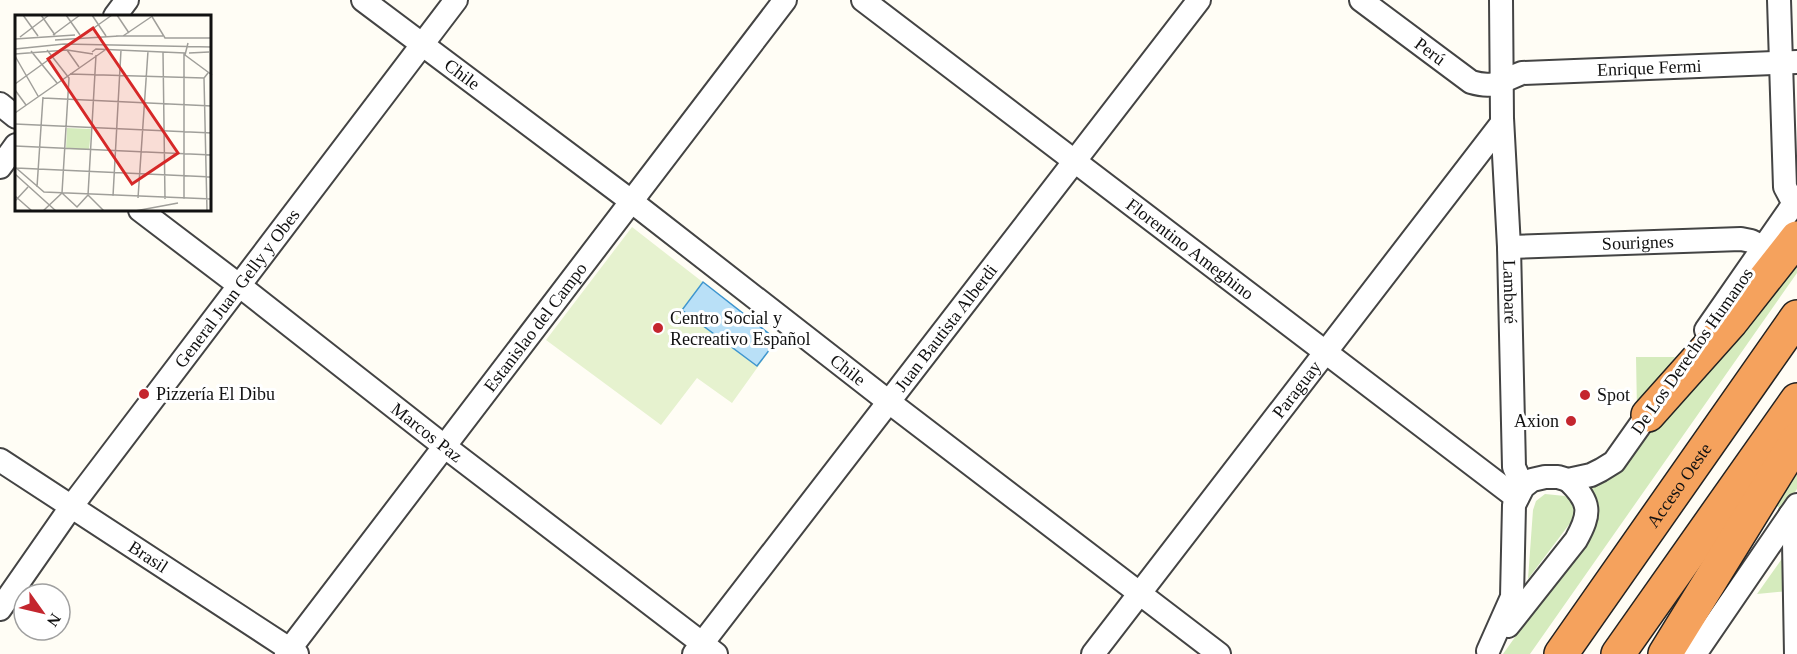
<svg xmlns="http://www.w3.org/2000/svg" width="1797" height="654" viewBox="0 0 1797 654" font-family="Georgia,serif">
  <style>
    .green { fill: #d5ebbd }
    .pitch { fill: #e6f2cf }
    .water { fill: #b9e0f7; stroke: #3f96cf; stroke-width: 1.5 }
    .lines { fill: none; stroke-linecap: round; stroke-linejoin: round }
    .minor-casing { stroke: #444; stroke-width: 26 }
    .highway-casing { stroke: #222; stroke-width: 36 }
    .minor { stroke: #fff; stroke-width: 22 }
    .highway { stroke: #f5a25d; stroke-width: 33 }
    .poi-dot { fill: #c4262e; stroke: #fff; stroke-width: 2 }
    .labels { text-anchor: middle; dominant-baseline: central; stroke-width: 6; stroke-linejoin: round; paint-order: stroke }
    .street-label { font-size: 18px; fill: #111; stroke: #fff }
    .poi-label { font-size: 18px; fill: #111; stroke: #fff; text-anchor: start }
    .inset-road { fill: none; stroke: #a09f9a; stroke-width: 1.5 }
    .view { fill: #d62828; fill-opacity: 0.15; stroke: #d62828; stroke-width: 3 }
    .inset-edge { fill: none; stroke: #111; stroke-width: 3 }
  </style>
  <rect width="100%" height="100%" fill="#fffdf5"/>
  <path class="green" d="M1797,250V273L1530,654H1503L1598,521L1591,482L1673,402Z
    M1636,357H1675L1637,410Z
    M1797,466V489L1783,510L1772,503Z
    M1545,494L1565,496L1575,503L1577,514L1528,579L1533,510L1536,501Z
    M1786,553L1788,591L1757,594Z"/>
  <path class="pitch" d="M632,227L777,340L732,403L697,378L661,425L546,340Z"/>
  <path class="water" d="M703,282L777,340L757,366L682,310Z"/>
  <g class="lines">
    <g class="minor-casing">
      <g id="minor">
        <path id="s1" d="M363,0L631,201L889,402L1219,654"/>
        <path id="s2" d="M863,0L1517,498"/>
        <path id="s3" d="M1361,0L1471,82C1495,89 1501,81 1522,73L1797,62"/>
        <path id="s4" d="M1501,0L1502,118L1509,247L1514,467L1523,487"/>
        <path d="M1779,0L1785,187L1794,204"/>
        <path d="M115,16L127,0"/>
        <path d="M0,104L16,117"/>
        <path d="M0,167L16,145"/>
        <path id="s5" d="M140,210L240,286L444,446L716,654"/>
        <path id="s6" d="M1509,247L1741,239L1751,241L1765,248"/>
        <path d="M1706,330L1797,199"/>
        <path id="s7" d="M0,460L297,654"/>
        <path d="M1790,515L1794,542L1796,654"/>
        <path id="s8" d="M0,609L71,507L456,0"/>
        <path d="M1508,626L1576,540C1591,513 1591,502 1568,480"/>
        <path d="M1488,651L1512,597L1514,505L1523,487L1532,480L1545,477H1558L1568,480L1591,475L1601,470L1614,462L1655,404"/>
        <path id="s9" d="M286,654L785,0"/>
        <path id="s10" d="M694,654L1199,0"/>
        <path id="s11" d="M1093,654L1502,123"/>
        <path d="M1695,654L1797,505"/>
      </g>
    </g>
    <g class="highway-casing">
      <g id="highway">
        <path d="M1648,415L1731,322L1797,238"/>
        <path id="s12" d="M1561,654L1797,317"/>
        <path d="M1618,654L1797,400"/>
        <path d="M1665,654L1797,440"/>
      </g>
    </g>
    <use href="#minor" class="minor"/>
    <use href="#highway" class="highway"/>
  </g>
  <g class="poi-dot">
    <circle cx="658" cy="328" r="6"/>
    <circle cx="144" cy="394" r="6"/>
    <circle cx="1585" cy="395" r="6"/>
    <circle cx="1571" cy="421" r="6"/>
  </g>
  <g class="labels">
    <g class="street-label">
      <text stroke="none"><textPath href="#s3" startOffset="86">Perú</textPath></text>
      <text stroke="none"><textPath href="#s3" startOffset="318">Enrique Fermi</textPath></text>
      <text stroke="none"><textPath href="#s1" startOffset="124">Chile</textPath></text>
      <text stroke="none"><textPath href="#s6" startOffset="129">Sourignes</textPath></text>
      <text stroke="none"><textPath href="#s2" startOffset="411">Florentino Ameghino</textPath></text>
      <text stroke="none"><textPath href="#s8" startOffset="399">General Juan Gelly y Obes</textPath></text>
      <text stroke="none"><textPath href="#s4" startOffset="292">Lambaré</textPath></text>
      <text stroke="none"><textPath href="#s9" startOffset="411">Estanislao del Campo</textPath></text>
      <text stroke="none"><textPath href="#s10" startOffset="412">Juan Bautista Alberdi</textPath></text>
      <text transform="translate(1692 351) rotate(-55)">De Los Derechos Humanos</text>
      <text stroke="none"><textPath href="#s1" startOffset="610">Chile</textPath></text>
      <text stroke="none"><textPath href="#s11" startOffset="334">Paraguay</textPath></text>
      <text stroke="none"><textPath href="#s5" startOffset="363">Marcos Paz</textPath></text>
      <text stroke="none"><textPath href="#s12" startOffset="206">Acceso Oeste</textPath></text>
      <text stroke="none"><textPath href="#s7" startOffset="177">Brasil</textPath></text>
    </g>
    <g class="poi-label">
      <text x="670" y="318">Centro Social y<tspan x="670" dy="21">Recreativo Español</tspan></text>
      <text x="156" y="394">Pizzería El Dibu</text>
      <text x="1597" y="395">Spot</text>
      <text x="1559" y="421" text-anchor="end">Axion</text>
    </g>
  </g>
  <g transform="translate(15 15)">
    <rect width="196" height="196" fill="#fffdf5"/>
    <path d="M52,113L76,114L74,135L51,134Z" fill="#d5ebbd"/>
    <path class="inset-road" d="M8,0L23,21M26,0L40,20M51,0L65,20M77,0L91,21M102,0L114,18M136,0L150,23H197M38,20L65,0M69,20L97,0M101,21H148M108,21L136,2M5,22L34,0M0,24L60,20M40,25L104,21M173,28L170,40L197,60M0,34L49,29L197,32M32,35L54,63L47,178M52,35L64,52M16,36L42,68M77,37L81,34L170,38M148,37L150,184M169,38V184M174,38L194,37M0,39L52,35L78,39M0,41L23,81M55,59L189,63M0,69L47,35M0,75L11,90M28,83L197,91M0,98L90,35M0,109L197,118M0,131L197,140M0,152L29,177L197,184M1,153L197,162M0,159L41,196M22,172L28,82M47,178L62,192L73,180M73,180L81,40M73,180L89,196M0,181L17,196M98,181L106,35M123,183L133,36M0,186L13,172M28,196L47,178M120,196L163,188M192,196L189,63L193,58"/>
    <path class="view" d="M78,13L163,138L117,169L33,44Z"/>
    <rect width="196" height="196" class="inset-edge"/>
  </g>
  <g transform="translate(42 612) rotate(124)"><circle r="28" fill="#ffffff" stroke="#a0a0a0" stroke-width="1.5"/>
  <path d="M0-4.5L10 22L0 15L-10 22Z" fill="#c4262e"/>
  <text y="-9" font-size="16" font-weight="bold" text-anchor="middle" fill="#111111">N</text>
  </g>
</svg>
